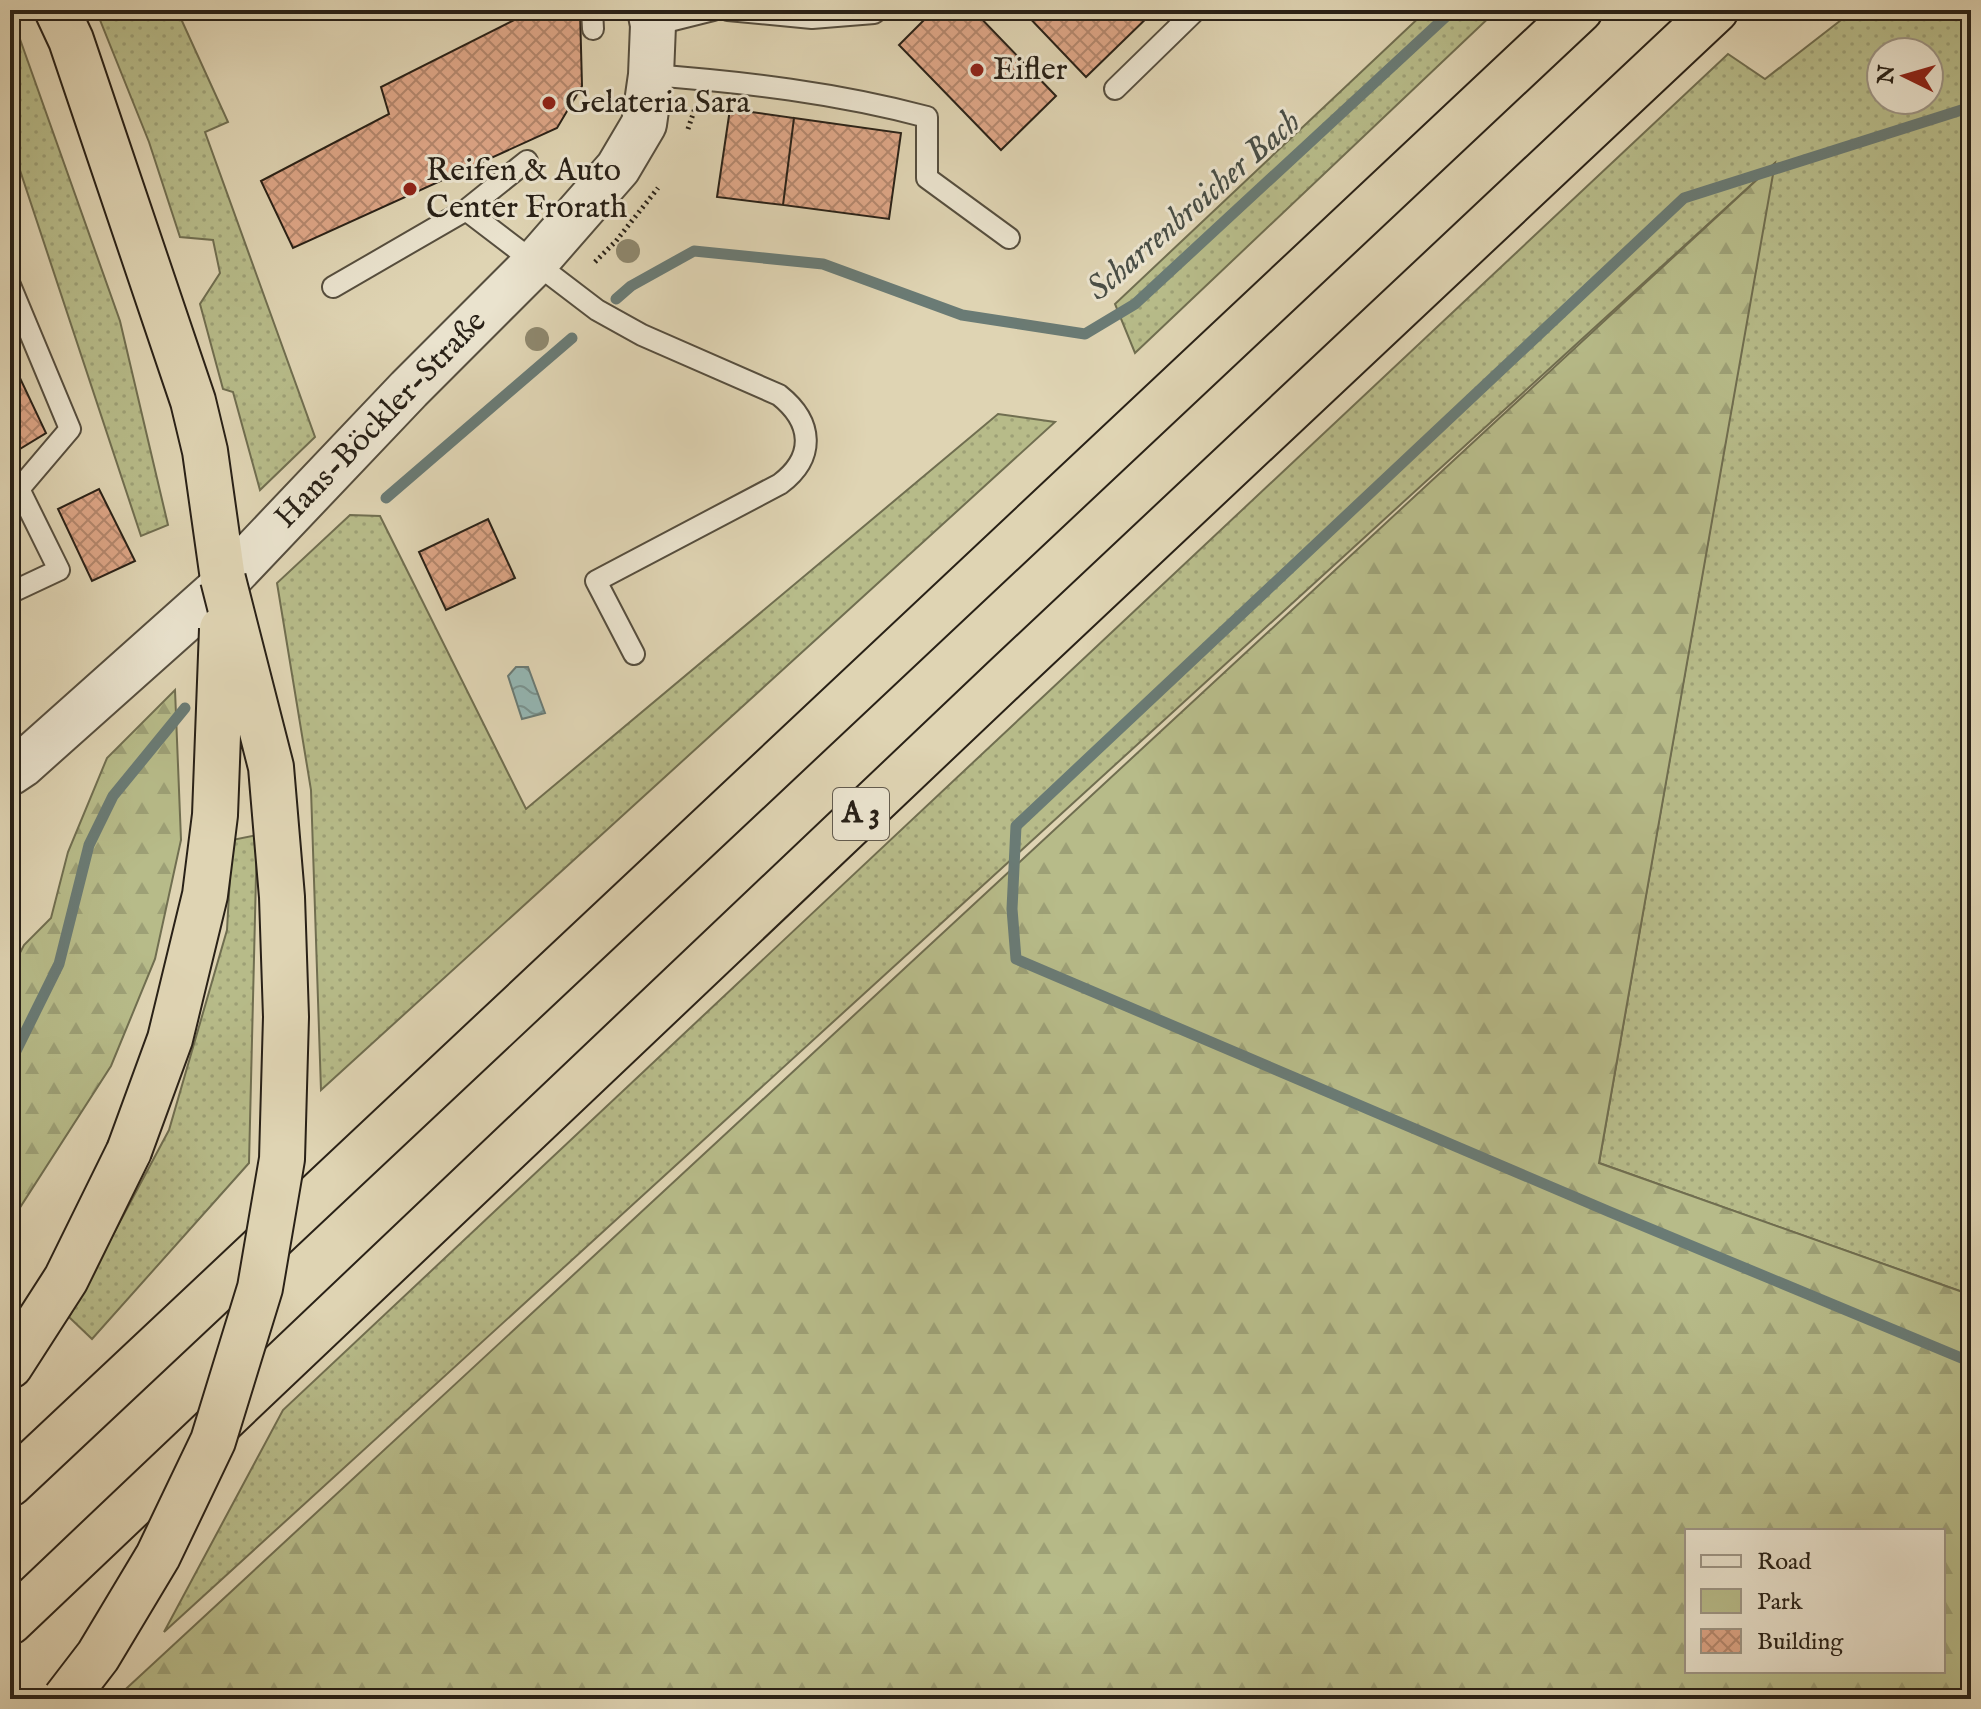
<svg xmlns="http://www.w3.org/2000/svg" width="1981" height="1709" viewBox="0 0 1981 1709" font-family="'IM FELL English',serif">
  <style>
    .green { fill: url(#green-dots); stroke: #706e50; stroke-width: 2; fill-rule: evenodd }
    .forest { fill: url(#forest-firs); stroke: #706e50; stroke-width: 2; fill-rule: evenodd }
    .water { fill: url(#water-waves); stroke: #6a7b75; stroke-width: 2 }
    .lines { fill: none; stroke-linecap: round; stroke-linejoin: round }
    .stream { stroke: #6a7b75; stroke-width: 11 }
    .building { fill: url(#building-cross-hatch); stroke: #292117; stroke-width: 2 }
    .service-casing { stroke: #564e3e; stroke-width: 24 }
    .tertiary-casing { stroke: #564e3e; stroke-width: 48 }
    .motorway-casing { stroke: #292117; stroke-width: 48 }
    .path { stroke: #292117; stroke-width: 5; stroke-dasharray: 2 4; stroke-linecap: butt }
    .service { stroke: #eae3ce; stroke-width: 20 }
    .tertiary { stroke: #eae3ce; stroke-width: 44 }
    .motorway { stroke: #dfd4b3; stroke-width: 44 }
    .motorway-bridge-casing { stroke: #292117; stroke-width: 48; stroke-linecap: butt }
    .motorway-bridge { stroke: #dfd4b3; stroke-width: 44 }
    .tree { fill: #8e876d }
    .poi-dot { fill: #8f2418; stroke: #eae3ce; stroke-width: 3 }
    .labels { text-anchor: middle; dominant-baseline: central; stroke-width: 6; stroke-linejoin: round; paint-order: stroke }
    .shield { fill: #eae3ce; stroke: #635b4e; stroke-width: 2 }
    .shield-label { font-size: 30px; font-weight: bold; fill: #292117 }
    .poi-label { font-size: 32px; fill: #292117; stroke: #eae3ce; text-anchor: start }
    .street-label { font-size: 32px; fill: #292117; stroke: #eae3ce }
    .water-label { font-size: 34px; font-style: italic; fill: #494e46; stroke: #eae3ce }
  </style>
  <defs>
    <pattern id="green-dots" width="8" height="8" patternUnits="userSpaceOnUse" patternTransform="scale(2)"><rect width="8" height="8" fill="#b7bb89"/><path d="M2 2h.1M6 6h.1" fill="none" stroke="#9da076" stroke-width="1.8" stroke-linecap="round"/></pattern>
    <pattern id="forest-firs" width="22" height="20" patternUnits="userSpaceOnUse" patternTransform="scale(2)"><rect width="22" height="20" fill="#b7bb89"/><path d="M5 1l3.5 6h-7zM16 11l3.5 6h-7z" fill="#9da076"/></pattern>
    <pattern id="water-waves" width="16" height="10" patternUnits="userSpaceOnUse" patternTransform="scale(2)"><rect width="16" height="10" fill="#95b7b4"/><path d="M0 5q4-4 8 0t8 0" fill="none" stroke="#7a9491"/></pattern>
    <pattern id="building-cross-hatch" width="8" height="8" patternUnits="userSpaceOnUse" patternTransform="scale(2)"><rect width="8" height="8" fill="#dea687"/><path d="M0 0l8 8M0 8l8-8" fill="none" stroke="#b4876d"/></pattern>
  </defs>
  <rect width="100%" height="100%" fill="#dfd4b3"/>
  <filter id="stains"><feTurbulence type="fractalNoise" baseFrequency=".0025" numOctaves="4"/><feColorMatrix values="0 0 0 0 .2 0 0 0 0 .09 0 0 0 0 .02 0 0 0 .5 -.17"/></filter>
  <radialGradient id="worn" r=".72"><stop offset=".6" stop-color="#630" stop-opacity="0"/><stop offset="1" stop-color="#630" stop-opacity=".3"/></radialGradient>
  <path class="green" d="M96,10H177L228,122L205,132L315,437L260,490L233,392L223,389L200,304L220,273L213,240L180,237L149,142Z
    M1427,10H1497L1135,353L1115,304Z
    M1854,10H1971V1295L1599,1163L1774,164L164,1632L283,1410L1728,54L1765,79ZM1881,52H1929V100H1881Z
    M10,11L120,321L168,525L141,536L10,140Z
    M998,414L1055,422L321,1090L311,790L277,583L350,515L380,516L526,809Z
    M257,835L249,1163L92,1339L69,1317L169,1130L227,930L232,840Z"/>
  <path class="forest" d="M1775,163L1599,1163L1971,1295V1699H115ZM1687,1531H1943V1671H1687Z
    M175,690L181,840L155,959L111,1066L10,1223V972L24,945L51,918L68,852L107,758Z"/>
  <path class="water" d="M516,667H528L545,713L522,719L508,676Z"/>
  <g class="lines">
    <path class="stream" d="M1971,107L1684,198L1016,826L1012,909L1016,959L1610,1212L1971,1362
      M616,299L631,286L694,251L823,264L962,315L1085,334L1135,304L1453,10
      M386,498L572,338
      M10,1063L59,964L89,845L113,796L185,708"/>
  </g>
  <path class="building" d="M534,10H580L582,86L557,128L293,248L261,181L389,114L381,87Z
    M934,10H973L1056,96L1001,150L899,45Z
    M1022,10H1155L1086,77Z
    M730,109L794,118L783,205L717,197Z
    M794,118L901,133L889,219L783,205Z
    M10,311L18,328L10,332Z
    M10,357L46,433L10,455Z
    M99,489L135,561L92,581L58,509Z
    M488,519L515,578L446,610L419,552Z"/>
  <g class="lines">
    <g class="service-casing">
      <path id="service" d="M592,10L593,29
        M728,10L812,18L874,13L878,10
        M653,25L713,10
        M651,75C744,82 837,93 927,117V178L1009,238
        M1115,89L1196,10
        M466,210L597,310L642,335L779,395C813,422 816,457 780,484L596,581L634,654
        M10,285L70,429L19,489
        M333,287L466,210L527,161
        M10,493L19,489L59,570L10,593"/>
    </g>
    <g class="tertiary-casing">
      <path id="tertiary" d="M10,773L22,765L217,591L409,389L535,263L618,168L644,124L651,75L653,25L650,10"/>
    </g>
    <g class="motorway-casing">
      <path id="motorway" d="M57,10L71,40L193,401L205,451L223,579
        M10,1366L66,1279L129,1151
        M10,1484L1580,10
        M10,1622L1005,678L1716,10"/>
    </g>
    <path class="path" d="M688,129L695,108
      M595,262L616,241L658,188"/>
    <use href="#service" class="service"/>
    <use href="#tertiary" class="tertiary"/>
    <use href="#motorway" class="motorway"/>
    <g class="motorway-bridge-casing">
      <path id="motorway-bridge" d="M129,1151L170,1039L205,895L215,815L222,629
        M65,1699L98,1656L158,1556L213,1441L260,1288L282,1159L286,1017L282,897L271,767L223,579"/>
    </g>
    <use href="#motorway-bridge" class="motorway-bridge"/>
  </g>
  <g class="tree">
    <circle cx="628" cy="251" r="12"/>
    <circle cx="537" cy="339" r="12"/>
  </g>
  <g class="poi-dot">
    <circle cx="977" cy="70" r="8"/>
    <circle cx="549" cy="103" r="8"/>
    <circle cx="410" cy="189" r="8"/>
  </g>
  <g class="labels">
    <rect class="shield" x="833" y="788" width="56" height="52" rx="6"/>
    <g class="shield-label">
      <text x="861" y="814">A 3</text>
    </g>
    <g class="poi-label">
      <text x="993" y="70">Eifler</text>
      <text x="565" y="103">Gelateria Sara</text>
      <text x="426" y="171">Reifen &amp; Auto<tspan x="426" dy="37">Center Frorath</tspan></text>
    </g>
    <g class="street-label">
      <text transform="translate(381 420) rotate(-46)">Hans-Böckler-Straße</text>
    </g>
    <g class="water-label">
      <text transform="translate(1194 206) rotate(-41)">Scharrenbroicher Bach</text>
    </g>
  </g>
  <rect width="1981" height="1709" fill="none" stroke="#dfd4b3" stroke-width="40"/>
  <rect x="12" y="12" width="1957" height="1685" fill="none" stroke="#292117" stroke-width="4"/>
  <rect x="20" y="20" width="1941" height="1669" fill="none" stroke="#292117" stroke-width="2"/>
  <rect x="1685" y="1529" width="260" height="144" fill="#eae3ce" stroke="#9d9585" stroke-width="2"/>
  <rect x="1701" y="1555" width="40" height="12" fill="#eae3ce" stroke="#9d9585" stroke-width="2"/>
  <text x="1757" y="1569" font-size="24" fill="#292117">Road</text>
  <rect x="1701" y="1589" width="40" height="24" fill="#b7bb89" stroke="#9d9585" stroke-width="2"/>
  <text x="1757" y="1609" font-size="24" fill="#292117">Park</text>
  <rect x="1701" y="1629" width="40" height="24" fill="url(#building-cross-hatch)" stroke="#9d9585" stroke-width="2"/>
  <text x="1757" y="1649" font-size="24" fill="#292117">Building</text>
  <g transform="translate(1905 76) rotate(275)"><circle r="38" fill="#eae3ce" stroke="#9d9585" stroke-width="2"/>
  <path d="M0-6L14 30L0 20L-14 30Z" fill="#8f2418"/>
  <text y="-12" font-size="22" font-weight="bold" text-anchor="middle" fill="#292117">N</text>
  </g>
  <rect width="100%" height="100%" filter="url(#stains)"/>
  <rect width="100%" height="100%" fill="url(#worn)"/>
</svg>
